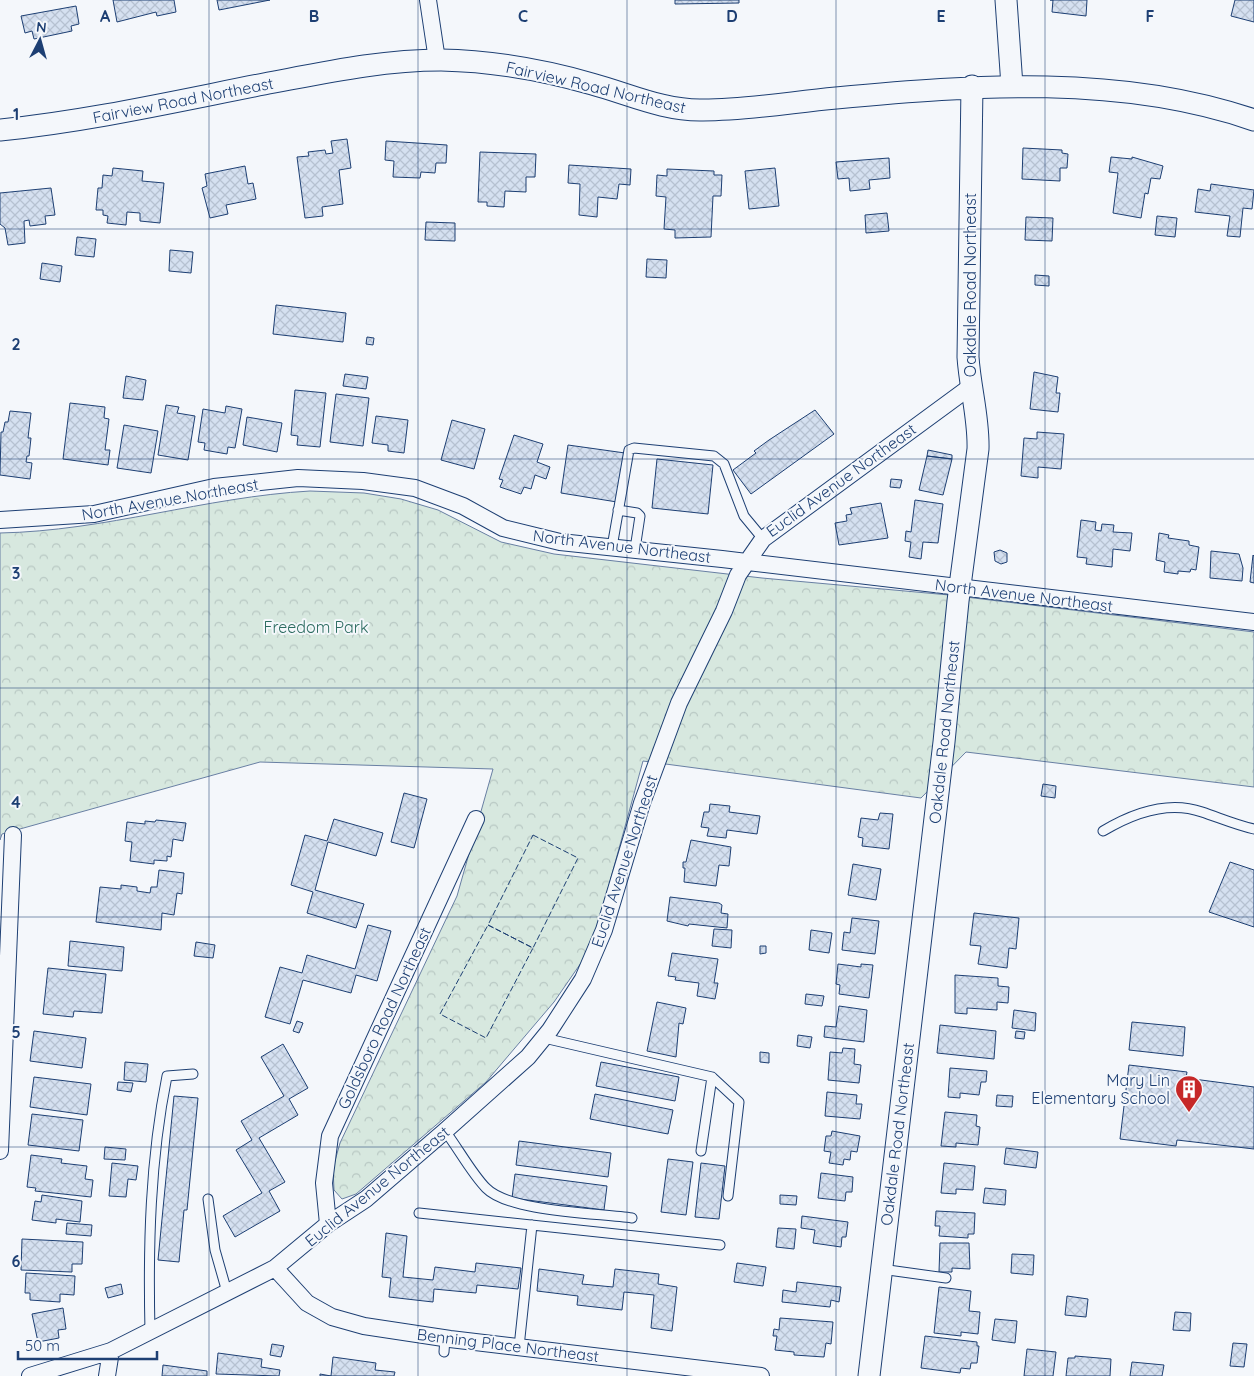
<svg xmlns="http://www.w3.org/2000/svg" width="1254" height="1376" viewBox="0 0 1254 1376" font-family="Quicksand,sans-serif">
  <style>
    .forest { fill: url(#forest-crowns); stroke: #687fa3 }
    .building { fill: url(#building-cross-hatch); stroke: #1d3f73 }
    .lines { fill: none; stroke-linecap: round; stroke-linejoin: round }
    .service-casing { stroke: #1d3f73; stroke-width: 11 }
    .minor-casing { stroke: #1d3f73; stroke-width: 18 }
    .tertiary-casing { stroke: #1d3f73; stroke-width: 23 }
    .service { stroke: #f4f7fb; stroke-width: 9 }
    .minor { stroke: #f4f7fb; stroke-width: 16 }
    .tertiary { stroke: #f4f7fb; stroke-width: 21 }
    .fence { stroke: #1d3f73; stroke-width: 1; stroke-dasharray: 6 2.5; stroke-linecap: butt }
    .grid { fill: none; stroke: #1d3f73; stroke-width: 1; stroke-opacity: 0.55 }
    .labels { text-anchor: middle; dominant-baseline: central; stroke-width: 4; stroke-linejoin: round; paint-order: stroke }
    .street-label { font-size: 16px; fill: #1d3f73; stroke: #f4f7fb }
    .park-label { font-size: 16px; fill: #2c6c60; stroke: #f4f7fb }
    .poi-label { font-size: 16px; fill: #1d3f73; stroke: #f4f7fb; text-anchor: end }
    .grid-label { font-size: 16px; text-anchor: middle; font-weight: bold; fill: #1d3f73; stroke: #f4f7fb; stroke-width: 4; stroke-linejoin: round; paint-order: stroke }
  </style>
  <defs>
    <pattern id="forest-crowns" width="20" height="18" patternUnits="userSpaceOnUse" patternTransform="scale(1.25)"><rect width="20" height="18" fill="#d7e8df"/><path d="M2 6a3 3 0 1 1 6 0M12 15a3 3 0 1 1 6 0" fill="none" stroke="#b8c8c3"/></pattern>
    <pattern id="building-cross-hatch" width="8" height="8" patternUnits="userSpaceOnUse" patternTransform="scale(1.25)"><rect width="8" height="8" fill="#d5e0f0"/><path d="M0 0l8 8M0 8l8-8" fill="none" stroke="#b6c1d1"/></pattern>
  </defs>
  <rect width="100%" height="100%" fill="#f4f7fb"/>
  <path class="forest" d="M310,491L364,493L401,499L438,510L501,542L554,554L762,578L949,595L1254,632V787L966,752L921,798L643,761L592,947L554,1002L486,1082L356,1194L342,1199L334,1190L333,1168L340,1143L457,896L493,769L260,762L2,834L0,840V533C105,531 205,497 310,491Z"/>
  <path class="building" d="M113,0H174L176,12L157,16L156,12L117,22Z
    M217,0H270L219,10Z
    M675,0H739V3L675,4Z
    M1050,0H1087L1086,16L1052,12L1053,0Z
    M1235,0H1254V22L1231,16Z
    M76,6L79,24L71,26L72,31L34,39L32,31L25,33L21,16Z
    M347,139L351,168L339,170L343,204L322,207L323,216L305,218L297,157L309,156L308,152L325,150L326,154L333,153L331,141Z
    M386,141L447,145L446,163H436L435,173L421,172L420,178L393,177L394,161L385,160Z
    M1023,148L1062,150V153L1068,154L1067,168H1060V181L1022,179Z
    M480,152L536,154L535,177H526V192L505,191L504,207L487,206V202H478Z
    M1111,157L1132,159V157L1163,166L1160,179L1151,178L1148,194L1145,193L1141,218L1113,213L1118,173L1109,172Z
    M889,158L890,178L869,180L870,189L850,191L849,178L838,179L836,162Z
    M569,165L631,169L630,185L619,184L617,199L598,197L597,217L579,215L580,184L568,183Z
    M245,166L248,184L253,183L256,199L226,205L228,214L210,218L202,188L207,186L205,174Z
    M113,168L143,171L142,181L164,183L160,223L140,221V213L127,212L126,225L107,223L108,216L103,215V210H96L98,188H102L103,175L112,176Z
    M775,168L779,206L749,209L745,171Z
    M667,169L714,171V175H722L721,196H713L711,237L675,238V230L664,229L666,197L656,196L657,175L667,176Z
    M1211,184L1254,190L1252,209L1243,208L1240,237L1227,236L1230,216L1195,212L1198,189L1210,191Z
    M51,188L55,215L45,216L46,224L30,226L29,220L24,221L25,243L8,245L5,228L0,224V193Z
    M887,213L889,231L866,233L865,215Z
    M1157,216L1177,218L1175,237L1155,235Z
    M1026,217L1053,218L1052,241L1025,240Z
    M426,222L455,223V241L425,240Z
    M77,237L96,239L94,257L75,255Z
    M170,250L193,252L191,273L169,271Z
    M647,259L667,260L666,278L646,277Z
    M42,263L62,266L60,282L40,279Z
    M1035,275L1049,276V286L1035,285Z
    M276,305L346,313L343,342L273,334Z
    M367,337L374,338L373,345L366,344Z
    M1034,372L1058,377L1056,393H1060L1058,412L1030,409Z
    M345,374L368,377L366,389L343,386Z
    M126,376L146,380L143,400L123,398Z
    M295,390L326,393L320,447L297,445L298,436L291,435Z
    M336,394L369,398L363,446L330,442Z
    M70,403L105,407L104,418L109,419L105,450H110L108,465L63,459Z
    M166,405L179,407L177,413L195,416L188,460L158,455Z
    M226,406L242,409L235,448L228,447L227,454L204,450L205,443L198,442L203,409L225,413Z
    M815,410L834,434L751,494L733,470L756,453L754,451L769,440Z
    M10,411L31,413L28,438H31L29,456H27L26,462L32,463L30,479L0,475L1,432H3L5,422H8Z
    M376,416L408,420L404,453L388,451V445L372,443Z
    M247,417L282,423L277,452L243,445Z
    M452,420L485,429L474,469L441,460Z
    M124,425L158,431L151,473L117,468Z
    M1037,432L1064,434L1061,469L1038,467V478L1021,476L1024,438L1037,439Z
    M514,435L543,444L537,462L550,467L546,479L535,475L531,489L524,487L521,494L500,487L503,480L499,479Z
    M568,445L625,453L617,502L561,493Z
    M928,450L952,455V459L927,456Z
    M927,456L952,459L943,495L919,490Z
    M657,459L713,465L708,514L652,508Z
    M891,479L902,480L900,488L890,487Z
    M915,500L943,504L938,543L923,542L921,559L909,557L911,542L905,541L906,531L911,532Z
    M881,503L888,538L839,545L835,523L847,521L846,515L852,514L850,508Z
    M1081,520L1096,522L1095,530L1101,531L1102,524L1114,525L1113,532L1132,533L1130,551L1113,549L1112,567L1086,564L1087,558L1077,557Z
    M1159,533L1169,535L1168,538L1189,541V545L1199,547L1196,570L1191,569L1190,572L1178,571V574L1164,572L1165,562L1156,560Z
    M1000,550L1007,553V562L1001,564L995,561L994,552Z
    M1211,551L1239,554L1243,568L1242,581L1210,578Z
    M1253,555L1254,556V583L1250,582Z
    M1043,784L1056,786L1055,798L1041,796Z
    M404,793L427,799L414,848L391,842Z
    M710,804L730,806L729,812L760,816L757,834L727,830L726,838L707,836L709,828L701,827L704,812H709Z
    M880,813L893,814L889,849L862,846L863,838L858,837L861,818L878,820Z
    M334,819L383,833L376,856L328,842L315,890L364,904L356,928L307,913L313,892L291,885L305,835L327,841Z
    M156,820L186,823L183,841L173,839L171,857L167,856V861L154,860V864L130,861L132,842L125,841L127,822L145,824V821L155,822Z
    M691,840L731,847L729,866L719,865L716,886L684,882L685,868H683V862H686Z
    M1230,862L1254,870V927L1209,912Z
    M853,864L881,869L876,900L848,895Z
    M159,870L184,873L182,894L177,893L174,915L162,913L161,930L96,922L100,887L121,889V885L137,887V891L150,893L151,887H157Z
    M670,897L719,903L722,905L721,913L728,914L727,928L689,924L688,926L667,921Z
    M974,913L1019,918L1016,949L1009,948L1007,968L978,964L981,946L970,945Z
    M852,918L879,921L875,954L842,950L844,932L850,933Z
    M368,925L391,931L377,981L356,975L351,993L303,980L290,1024L265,1017L280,967L302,973L307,955L355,969Z
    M714,929L732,930L731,948L712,946Z
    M811,930L832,933L829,953L809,950Z
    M70,941L124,947L122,971L68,966Z
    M196,942L215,945L213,958L194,956Z
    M760,946H766V953L760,954Z
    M672,953L718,959L714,983H718L715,999L697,996L699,983L675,980L676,977L668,976Z
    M838,964L861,967V964L873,965L869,998L839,994L840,985L836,984Z
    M48,968L106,974L102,1013L74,1011L73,1017L43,1014Z
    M955,975L998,978V986L1009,987L1008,1003L997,1002V1010L967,1008V1014L955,1013Z
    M806,994L824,996L822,1006L805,1004Z
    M657,1002L686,1008L683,1024L679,1023L676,1057L647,1051Z
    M839,1006L867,1010L864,1042L824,1037L825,1026L836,1027Z
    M1014,1010L1036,1013L1035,1031L1012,1028Z
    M297,1021L303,1023L299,1033L293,1031Z
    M1132,1022L1185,1027L1183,1056L1129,1050Z
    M940,1025L996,1031L994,1059L937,1053Z
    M34,1031L86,1038L82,1068L30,1061Z
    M1016,1031L1025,1032L1024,1039L1015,1038Z
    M798,1035L812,1037L810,1048L797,1046Z
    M283,1044L308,1088L289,1099L298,1115L259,1138L285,1182L269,1191L280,1211L235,1237L223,1216L262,1193L236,1150L252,1140L241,1121L284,1096L261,1057Z
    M843,1048L855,1049L854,1064L861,1065L859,1083L828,1080L830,1052L842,1053Z
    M760,1052L769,1053V1063L760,1062Z
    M125,1062L148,1064L146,1082L124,1080Z
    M601,1062L679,1077L675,1101L596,1086Z
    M1129,1065L1187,1072L1186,1078L1254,1087V1149L1177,1140L1176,1146L1120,1139Z
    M950,1068L987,1071L986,1082H981L979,1095L960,1093V1098L948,1097Z
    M34,1077L91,1084L87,1115L30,1107Z
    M118,1082L133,1083L131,1092L117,1090Z
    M827,1092L857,1095L856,1104H862L860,1119L825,1116Z
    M595,1094L673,1110L668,1134L590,1119Z
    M997,1095L1013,1096L1012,1107L996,1106Z
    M174,1096L198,1098L187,1210H184L179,1262L158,1260Z
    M945,1112L977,1115L976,1126L980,1127L978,1145L956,1143V1147L941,1146Z
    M32,1114L83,1120L79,1151L28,1145Z
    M832,1131L860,1136L857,1152L851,1151L850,1160L844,1159L843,1165L829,1163L831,1152L824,1151L826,1136H831Z
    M519,1141L611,1153L608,1177L516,1165Z
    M105,1147L126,1149L125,1160L104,1159Z
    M1006,1148L1038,1152L1036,1168L1004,1164Z
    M31,1155L62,1159L61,1163L87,1166L85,1179L93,1180L91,1197L35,1191L36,1188L27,1187Z
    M668,1159L693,1162L686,1215L661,1212Z
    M112,1163L138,1166L136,1180L128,1179L126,1197L109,1196Z
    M701,1163L725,1166L719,1219L695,1217Z
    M944,1163L975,1166L973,1190L956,1189V1194L941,1193Z
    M821,1173L853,1177L852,1192H846L845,1201L818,1198Z
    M515,1174L607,1186L604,1210L512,1198Z
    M985,1188L1006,1190L1005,1205L983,1203Z
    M42,1195L82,1201L80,1222L56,1219V1223L32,1220L35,1201L41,1202Z
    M780,1195L797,1196L796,1205L780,1204Z
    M936,1211L975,1213L974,1234H968V1238L939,1236L940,1226H935Z
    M802,1216L848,1222L846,1237H842L841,1247L813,1243L815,1230L801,1228Z
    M67,1223L92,1225L91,1236L66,1234Z
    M778,1228L796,1229L794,1249L776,1247Z
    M386,1233L407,1236L403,1277L433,1280L435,1267L475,1272L476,1263L521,1268L518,1289L477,1285L476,1293L434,1289L433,1302L389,1297L391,1278L382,1277Z
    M22,1239L83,1242L82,1264H72V1272L21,1270Z
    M940,1243H969L970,1269L952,1268V1272H939Z
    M1012,1254L1034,1255L1033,1275L1011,1273Z
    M737,1263L766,1267L763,1286L734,1282Z
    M539,1269L584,1275L582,1284L613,1287L615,1269L659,1274L658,1284L677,1287L672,1331L651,1328L654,1295L624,1292L622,1310L577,1305L578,1296L537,1291Z
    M26,1273L75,1276L74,1295L60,1294V1302L30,1300V1293H25Z
    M797,1282L841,1287L839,1302L831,1300L830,1307L782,1302L783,1290L796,1292Z
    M121,1284L123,1294L108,1298L105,1288Z
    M939,1287L971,1291L969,1311L980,1312L978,1334L961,1332V1336L934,1333Z
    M1067,1296L1088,1299L1086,1317L1065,1315Z
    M63,1308L66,1329L58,1330L59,1338L38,1342L32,1314Z
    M1175,1312L1191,1313L1190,1331L1173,1330Z
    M780,1318L833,1322L831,1344L826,1343L824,1357L794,1355V1352L775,1350L777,1336H773L774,1329L779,1330Z
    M995,1319L1017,1321L1015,1343L992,1340Z
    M925,1336L977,1342V1346H979L977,1363H971L970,1369L961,1368L960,1373L921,1368Z
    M1233,1343L1247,1344L1244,1367L1230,1366Z
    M272,1344L284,1346L281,1357L270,1355Z
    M1027,1349L1056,1352L1053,1376H1024Z
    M218,1353L262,1359L261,1367L280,1370L279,1376L216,1374Z
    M1075,1356L1111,1359L1110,1376H1066L1068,1358H1075Z
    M333,1357L376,1363L375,1370L395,1372L394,1376H320V1374L331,1376Z
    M1132,1362L1164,1365L1162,1376H1130Z
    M163,1365L207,1371V1376H162Z"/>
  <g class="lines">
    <g class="service-casing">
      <path id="service" d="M618,510L637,513L640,516L635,549
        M612,547L629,450L634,448L714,456L724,464L744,516L763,539
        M1103,831C1133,813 1168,800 1202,812C1220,818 1236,825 1254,829
        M544,1038L712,1077L701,1151
        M712,1077L739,1102L728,1196
        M445,1131C458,1148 472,1174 486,1188C509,1212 598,1213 632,1218
        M208,1199L215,1250L227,1292
        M419,1213L720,1245
        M881,1269L946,1278
        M150,1331C148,1246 150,1160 167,1076L193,1074
        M519,1347L532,1225
        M444,1352L445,1338"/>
    </g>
    <g class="minor-casing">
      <path id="minor" d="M428,0L437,60
        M0,520L94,514L214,487L298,478L363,481L415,488L463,506L503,528L560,542L722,559L1254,622
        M0,1151L13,835
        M328,1224L324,1183L330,1136L476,819
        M275,1268L307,1303L332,1317L364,1326L450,1339L761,1376
        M30,1376L111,1351L275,1268L328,1224L366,1199L445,1131L528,1057L550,1030L583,979L604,930L642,803L679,703L724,611L738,575L763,539L970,387
        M107,1376L111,1351"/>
    </g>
    <g class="tertiary-casing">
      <path id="tertiary" d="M1006,0L1012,86
        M0,130C89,121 177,101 264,84C323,73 381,60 441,60C492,61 543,70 592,84C629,94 664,111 703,110C748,110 792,102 836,98C975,85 1120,74 1254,120
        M869,1376L944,742L958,601L978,449C979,418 970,388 968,357L972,86"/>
    </g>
    <use href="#service" class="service"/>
    <use href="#minor" class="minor"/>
    <use href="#tertiary" class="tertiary"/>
    <path class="fence" d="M533,835L578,858L533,948L488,925Z
      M488,925L533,948L486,1038L440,1014Z"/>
  </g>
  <path class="grid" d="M209,0V1376M418,0V1376M627,0V1376M836,0V1376M1045,0V1376M0,229H1254M0,459H1254M0,688H1254M0,917H1254M0,1147H1254"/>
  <defs>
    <g id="building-pin" transform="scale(1.4375)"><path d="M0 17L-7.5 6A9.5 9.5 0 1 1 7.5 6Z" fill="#c62828" stroke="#f4f7fb"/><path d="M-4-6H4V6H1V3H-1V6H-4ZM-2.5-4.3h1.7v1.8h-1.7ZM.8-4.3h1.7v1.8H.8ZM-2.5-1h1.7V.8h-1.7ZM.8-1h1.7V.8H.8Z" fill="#fff"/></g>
  </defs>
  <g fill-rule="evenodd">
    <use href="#building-pin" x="1189" y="1089"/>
  </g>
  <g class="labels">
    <g class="street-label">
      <text transform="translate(596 87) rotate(13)">Fairview Road Northeast</text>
      <text transform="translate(183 100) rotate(-11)">Fairview Road Northeast</text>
      <text transform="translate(970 285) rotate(-90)">Oakdale Road Northeast</text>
      <text transform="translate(841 480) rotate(-36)">Euclid Avenue Northeast</text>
      <text transform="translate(170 499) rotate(-10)">North Avenue Northeast</text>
      <text transform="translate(622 546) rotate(7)">North Avenue Northeast</text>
      <text transform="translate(1024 595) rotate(7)">North Avenue Northeast</text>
      <text transform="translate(944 732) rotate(-84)">Oakdale Road Northeast</text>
      <text transform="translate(624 861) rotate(-72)">Euclid Avenue Northeast</text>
      <text transform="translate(384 1018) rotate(-65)">Goldsboro Road Northeast</text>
      <text transform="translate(897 1134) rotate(-83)">Oakdale Road Northeast</text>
      <text transform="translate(377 1186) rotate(-39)">Euclid Avenue Northeast</text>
      <text transform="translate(508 1345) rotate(7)">Benning Place Northeast</text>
    </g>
    <g class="park-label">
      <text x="316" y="627">Freedom Park</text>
    </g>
    <g class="poi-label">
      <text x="1170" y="1080">Mary Lin<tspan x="1170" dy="18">Elementary School</tspan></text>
    </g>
  </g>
  <g class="grid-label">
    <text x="105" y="22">A</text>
    <text x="314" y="22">B</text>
    <text x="523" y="22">C</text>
    <text x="732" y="22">D</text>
    <text x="941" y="22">E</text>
    <text x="1150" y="22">F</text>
    <text x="16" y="120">1</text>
    <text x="16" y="350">2</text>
    <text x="16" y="579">3</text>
    <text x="16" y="808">4</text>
    <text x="16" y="1038">5</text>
    <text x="16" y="1267">6</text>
  </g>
  <g transform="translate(40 40) rotate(6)" stroke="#f4f7fb" stroke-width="4" paint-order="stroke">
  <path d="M0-4L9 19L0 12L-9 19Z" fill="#1d3f73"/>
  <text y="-8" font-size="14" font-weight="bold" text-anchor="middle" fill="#1d3f73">N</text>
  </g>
  <path d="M18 1351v8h139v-8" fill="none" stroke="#1d3f73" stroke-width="2.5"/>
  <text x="25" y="1351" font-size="15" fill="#1d3f73" stroke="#f4f7fb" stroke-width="4" paint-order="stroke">50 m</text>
</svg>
